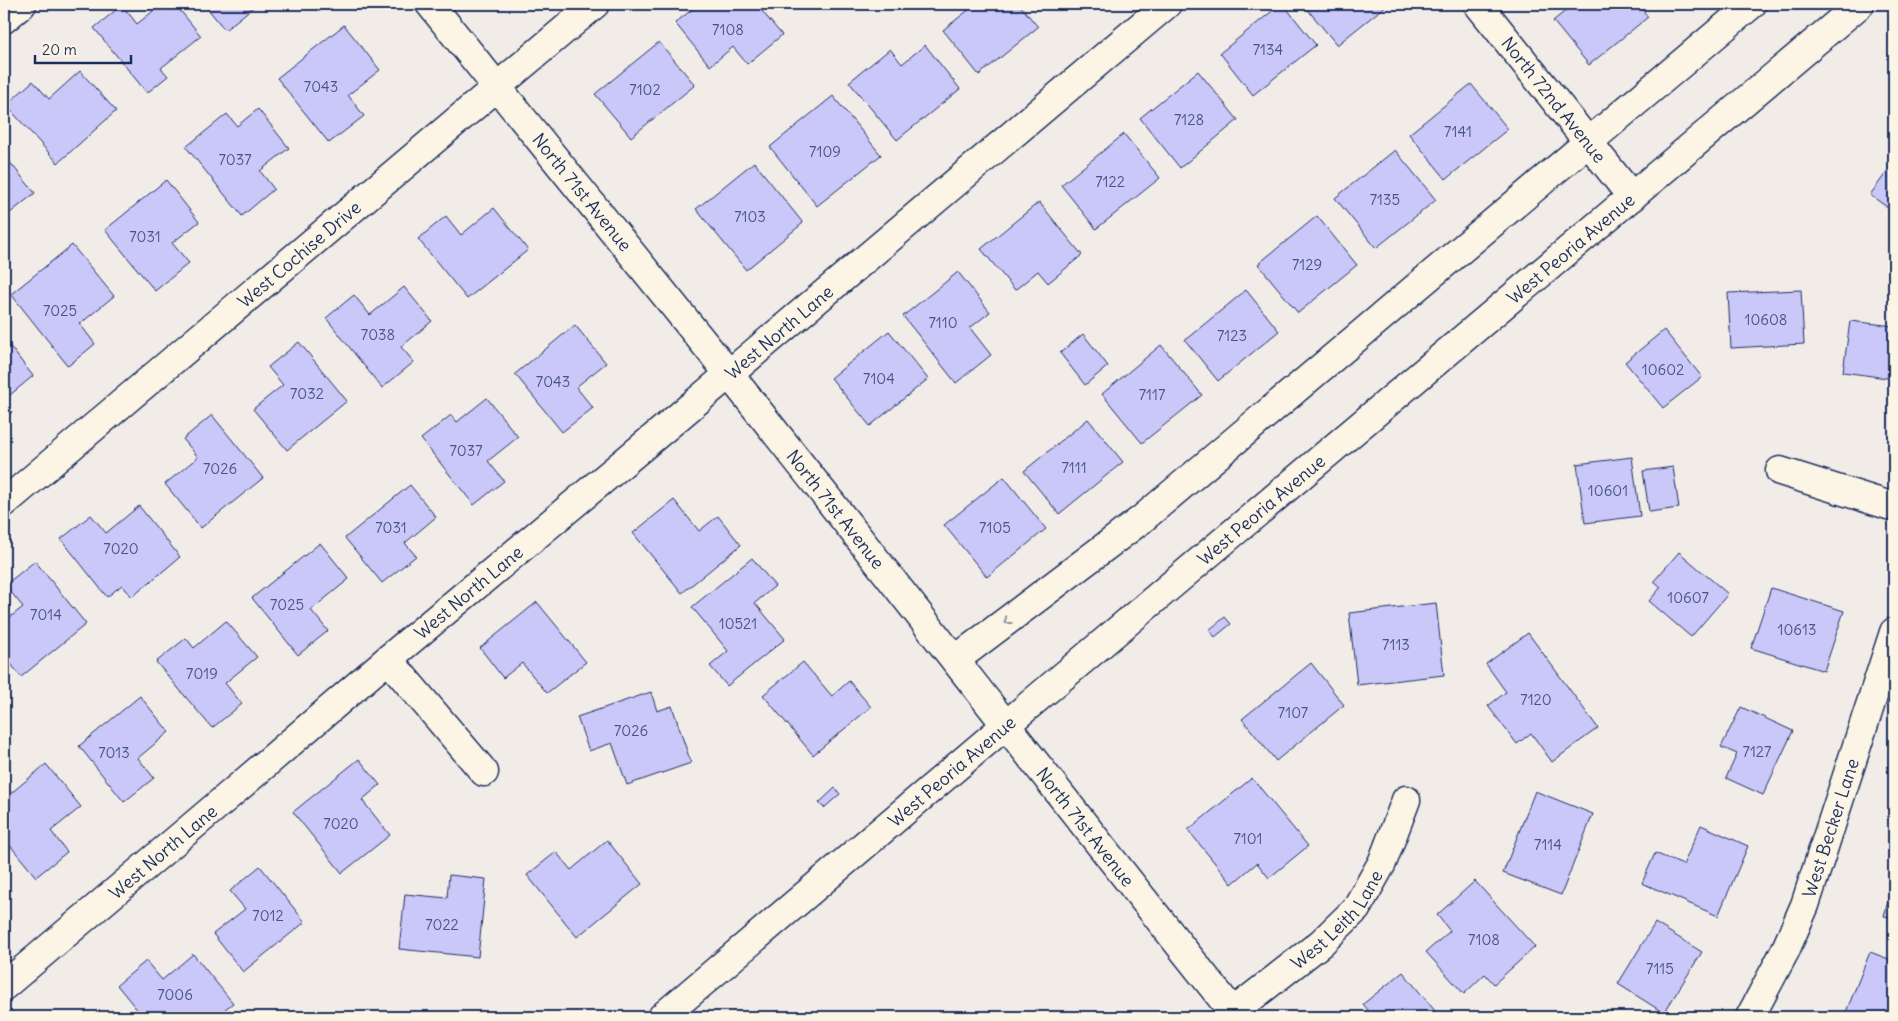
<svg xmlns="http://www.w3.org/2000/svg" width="1898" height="1021" viewBox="0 0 1898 1021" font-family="Delius,sans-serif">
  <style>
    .building { fill: #cac7f9; stroke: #1b2f5e }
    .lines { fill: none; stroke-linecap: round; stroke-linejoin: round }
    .minor-casing { stroke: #1b2f5e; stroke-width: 31 }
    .tertiary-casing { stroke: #1b2f5e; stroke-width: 31 }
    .secondary-casing { stroke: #1b2f5e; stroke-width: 31 }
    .minor { stroke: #fcf5e5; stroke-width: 28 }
    .tertiary { stroke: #fcf5e5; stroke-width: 28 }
    .secondary { stroke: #fcf5e5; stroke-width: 28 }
    .oneway { stroke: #8c92a2 }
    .labels { text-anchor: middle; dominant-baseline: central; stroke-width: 4; stroke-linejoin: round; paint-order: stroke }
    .number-label { font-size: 15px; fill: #475585 }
    .street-label { font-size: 18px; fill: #1b2f5e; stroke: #fcf5e5 }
  </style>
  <rect width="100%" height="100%" fill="#f2ece9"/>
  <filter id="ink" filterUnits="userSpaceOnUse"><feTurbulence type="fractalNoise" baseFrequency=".02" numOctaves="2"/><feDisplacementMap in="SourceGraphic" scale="10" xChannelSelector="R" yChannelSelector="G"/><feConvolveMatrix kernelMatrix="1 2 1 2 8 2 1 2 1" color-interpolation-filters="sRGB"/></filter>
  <g filter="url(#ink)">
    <path class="building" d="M162,4H175L201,36L161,68L168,76L147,93L94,28L122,5L137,24Z
      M204,4H257L225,30Z
      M699,4H756L782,35L747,64L733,47L710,66L675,23Z
      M976,4H1019L1038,27L979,75L943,30Z
      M1281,4H1283L1316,45L1253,95L1220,53Z
      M1303,4H1388L1337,45Z
      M1574,4H1638L1648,17L1589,65L1553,21Z
      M344,25L380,70L348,95L364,116L329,143L277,78Z
      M659,42L695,85L631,137L595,94Z
      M925,45L960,89L897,140L849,82L890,49L902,64Z
      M80,71L116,111L58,163L6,105L33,81L49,99Z
      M1198,71L1238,120L1180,168L1140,118Z
      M1471,84L1508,129L1446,179L1409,134Z
      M833,96L881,155L817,206L770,147Z
      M258,109L289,148L260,171L274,189L242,216L186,147L227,114L237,126Z
      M1124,134L1160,178L1096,229L1061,185Z
      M1395,150L1436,200L1376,248L1335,198Z
      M4,155L35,193L4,218Z
      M754,162L803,223L746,270L696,209Z
      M1894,162V212L1870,195Z
      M166,180L199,222L172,243L189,263L155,291L105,230Z
      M1039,202L1082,255L1048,283L1038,271L1015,290L981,249Z
      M494,208L528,250L467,299L418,239L446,216L461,235Z
      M1317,216L1357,265L1298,313L1258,264Z
      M72,245L114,296L80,324L95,344L68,366L11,294Z
      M958,272L990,312L970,328L991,355L956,383L903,316Z
      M404,287L432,321L401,347L414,362L382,388L326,318L354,295L370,315Z
      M1246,290L1279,331L1218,381L1185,340Z
      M1801,290L1804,344L1731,348L1728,293Z
      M1850,321L1894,326V379L1843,372Z
      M575,325L606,363L576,387L593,408L562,432L515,374Z
      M1664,330L1702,377L1663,408L1625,362Z
      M889,331L928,379L870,426L831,378Z
      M1083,334L1108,366L1085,385L1060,353Z
      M5,340L33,376L4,400V341Z
      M299,342L347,401L287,450L253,409L283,385L268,367Z
      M1161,345L1202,395L1142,443L1102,394Z
      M487,398L518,437L488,461L504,481L474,505L421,439L451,415L457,422Z
      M4,402L12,412L4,419Z
      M212,415L263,478L201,528L165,484L198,457L183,439Z
      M1088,419L1123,462L1059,514L1024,471Z
      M1632,457L1640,516L1585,523L1577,464Z
      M1673,467L1679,508L1649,512L1643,471Z
      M1004,477L1046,529L987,577L944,525Z
      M410,485L436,517L405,543L416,556L382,583L345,538Z
      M674,500L699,531L718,516L741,545L682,593L633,533Z
      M139,506L180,557L132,597L122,585L107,597L61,539L91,515L106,533Z
      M320,543L349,579L311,610L328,631L298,655L252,598Z
      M1679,552L1728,594L1691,637L1649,601L1661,587L1654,581Z
      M752,558L775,586L755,603L785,639L727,686L710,666L728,651L692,607Z
      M35,561L86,624L21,677L4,655V622L23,607L5,585Z
      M1771,588L1844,611L1824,671L1751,648Z
      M537,602L586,662L547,693L522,663L503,678L480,648Z
      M1436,603L1444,675L1357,685L1349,613Z
      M1225,617L1231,624L1215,637L1209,630Z
      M226,621L257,657L225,683L242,704L212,728L156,662L186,638L194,648Z
      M1528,633L1598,728L1552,762L1531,733L1517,744L1488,706L1506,692L1486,664Z
      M803,662L832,696L849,681L871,707L813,755L763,695Z
      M1311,663L1344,705L1276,761L1242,719Z
      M651,692L657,711L672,706L691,763L627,785L612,743L589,751L577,717Z
      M140,696L169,732L138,758L154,778L124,802L79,746Z
      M1741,707L1793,731L1763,795L1726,778L1737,754L1721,747Z
      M359,759L380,785L362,800L390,835L342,873L293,812Z
      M46,764L81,807L51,831L67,852L36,877L4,838V799Z
      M1252,778L1308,846L1269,878L1257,863L1232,884L1188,830Z
      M835,788L840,794L824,808L819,803Z
      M1535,791L1593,814L1561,895L1503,873Z
      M1701,825L1748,846L1718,916L1642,883L1655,853L1683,865Z
      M607,840L642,884L577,937L527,875L556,852L571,870Z
      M260,866L305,922L243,972L213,934L245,909L230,891Z
      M449,875L486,879L478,957L399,949L405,894L447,898Z
      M1894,878V918L1884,916Z
      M1475,881L1535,947L1494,984L1485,974L1464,994L1426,952L1450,931L1437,915Z
      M1655,923L1702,952L1664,1013L1618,984Z
      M1870,952L1894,961V1017H1844Z
      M193,954L233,1003L215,1017H143L117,985L146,961L162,980Z
      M1403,972L1440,1017H1374L1363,1004Z"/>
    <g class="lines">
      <g class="minor-casing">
        <g id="minor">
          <path id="s1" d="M1478,4L1632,197"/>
          <path d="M4,19L22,4"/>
          <path d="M1780,471L1894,507"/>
          <path id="s2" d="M4,503L595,4"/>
          <path d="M388,659L484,772"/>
          <path d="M955,660L1142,519L1752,4"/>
          <path id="s3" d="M4,986L240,786L388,659L677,418L1167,4"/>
          <path id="s4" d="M1233,1012L1321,943L1356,909L1382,863L1406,800"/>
          <path id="s5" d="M1750,1017L1785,951L1805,905L1894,632"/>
        </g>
      </g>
      <g class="tertiary-casing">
        <g id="tertiary">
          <path id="s6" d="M430,4C530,127 630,250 729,374C899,587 1066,804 1237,1017"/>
        </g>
      </g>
      <g class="secondary-casing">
        <g id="secondary">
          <path id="s7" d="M662,1017L1060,679L1860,4"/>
        </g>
      </g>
      <use href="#minor" class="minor"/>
      <use href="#tertiary" class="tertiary"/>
      <use href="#secondary" class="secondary"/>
    </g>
    <defs><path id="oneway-chevron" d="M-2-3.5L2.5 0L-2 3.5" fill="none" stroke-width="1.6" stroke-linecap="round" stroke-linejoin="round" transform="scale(1.25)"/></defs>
    <use class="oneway" href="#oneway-chevron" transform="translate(1007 621) rotate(143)"/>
  </g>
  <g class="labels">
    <g class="number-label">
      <text x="728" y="29">7108</text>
      <text x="1268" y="49">7134</text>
      <text x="321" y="86">7043</text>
      <text x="645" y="89">7102</text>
      <text x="1189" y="119">7128</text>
      <text x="1458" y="131">7141</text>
      <text x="825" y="151">7109</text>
      <text x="235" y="159">7037</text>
      <text x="1110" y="181">7122</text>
      <text x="1385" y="199">7135</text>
      <text x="750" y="216">7103</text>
      <text x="145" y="236">7031</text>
      <text x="1307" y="264">7129</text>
      <text x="60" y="310">7025</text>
      <text x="1766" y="319">10608</text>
      <text x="943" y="322">7110</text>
      <text x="378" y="334">7038</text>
      <text x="1232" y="335">7123</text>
      <text x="1663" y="369">10602</text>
      <text x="879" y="378">7104</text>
      <text x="553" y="381">7043</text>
      <text x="307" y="393">7032</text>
      <text x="1152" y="394">7117</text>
      <text x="466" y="450">7037</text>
      <text x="1074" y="467">7111</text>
      <text x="220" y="468">7026</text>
      <text x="1608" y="490">10601</text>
      <text x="391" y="527">7031</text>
      <text x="995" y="527">7105</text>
      <text x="121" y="548">7020</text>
      <text x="1688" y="597">10607</text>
      <text x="287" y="604">7025</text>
      <text x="46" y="614">7014</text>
      <text x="738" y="623">10521</text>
      <text x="1797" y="629">10613</text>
      <text x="1396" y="644">7113</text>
      <text x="202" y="673">7019</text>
      <text x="1536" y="699">7120</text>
      <text x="1293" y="712">7107</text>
      <text x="631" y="730">7026</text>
      <text x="1757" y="751">7127</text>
      <text x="114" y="752">7013</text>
      <text x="341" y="823">7020</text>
      <text x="1248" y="838">7101</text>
      <text x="1548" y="844">7114</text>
      <text x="268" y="915">7012</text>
      <text x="442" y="924">7022</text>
      <text x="1484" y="939">7108</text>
      <text x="1660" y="968">7115</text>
      <text x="175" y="994">7006</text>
    </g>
    <g class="street-label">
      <text stroke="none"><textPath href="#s1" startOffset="122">North 72nd Avenue</textPath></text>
      <text stroke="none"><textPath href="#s6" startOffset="242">North 71st Avenue</textPath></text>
      <text stroke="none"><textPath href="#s7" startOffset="1190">West Peoria Avenue</textPath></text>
      <text stroke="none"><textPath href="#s2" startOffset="386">West Cochise Drive</textPath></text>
      <text stroke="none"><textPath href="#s3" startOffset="1014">West North Lane</textPath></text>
      <text stroke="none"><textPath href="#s6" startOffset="648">North 71st Avenue</textPath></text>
      <text stroke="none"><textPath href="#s7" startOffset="785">West Peoria Avenue</textPath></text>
      <text stroke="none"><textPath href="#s3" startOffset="609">West North Lane</textPath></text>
      <text stroke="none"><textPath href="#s7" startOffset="380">West Peoria Avenue</textPath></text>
      <text stroke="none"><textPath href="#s6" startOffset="1052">North 71st Avenue</textPath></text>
      <text stroke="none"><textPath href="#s5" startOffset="206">West Becker Lane</textPath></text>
      <text stroke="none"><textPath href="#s3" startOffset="208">West North Lane</textPath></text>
      <text stroke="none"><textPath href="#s4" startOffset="140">West Leith Lane</textPath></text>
    </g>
  </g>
  <rect width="1898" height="1021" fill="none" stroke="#fcf5e5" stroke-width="20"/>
  <rect x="10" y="10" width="1878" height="1001" fill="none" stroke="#1b2f5e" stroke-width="2" filter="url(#ink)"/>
  <path d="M35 55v8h96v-8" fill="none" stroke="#1b2f5e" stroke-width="2.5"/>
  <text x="42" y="55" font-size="15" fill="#1b2f5e" stroke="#fcf5e5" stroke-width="4" paint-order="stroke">20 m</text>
</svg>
